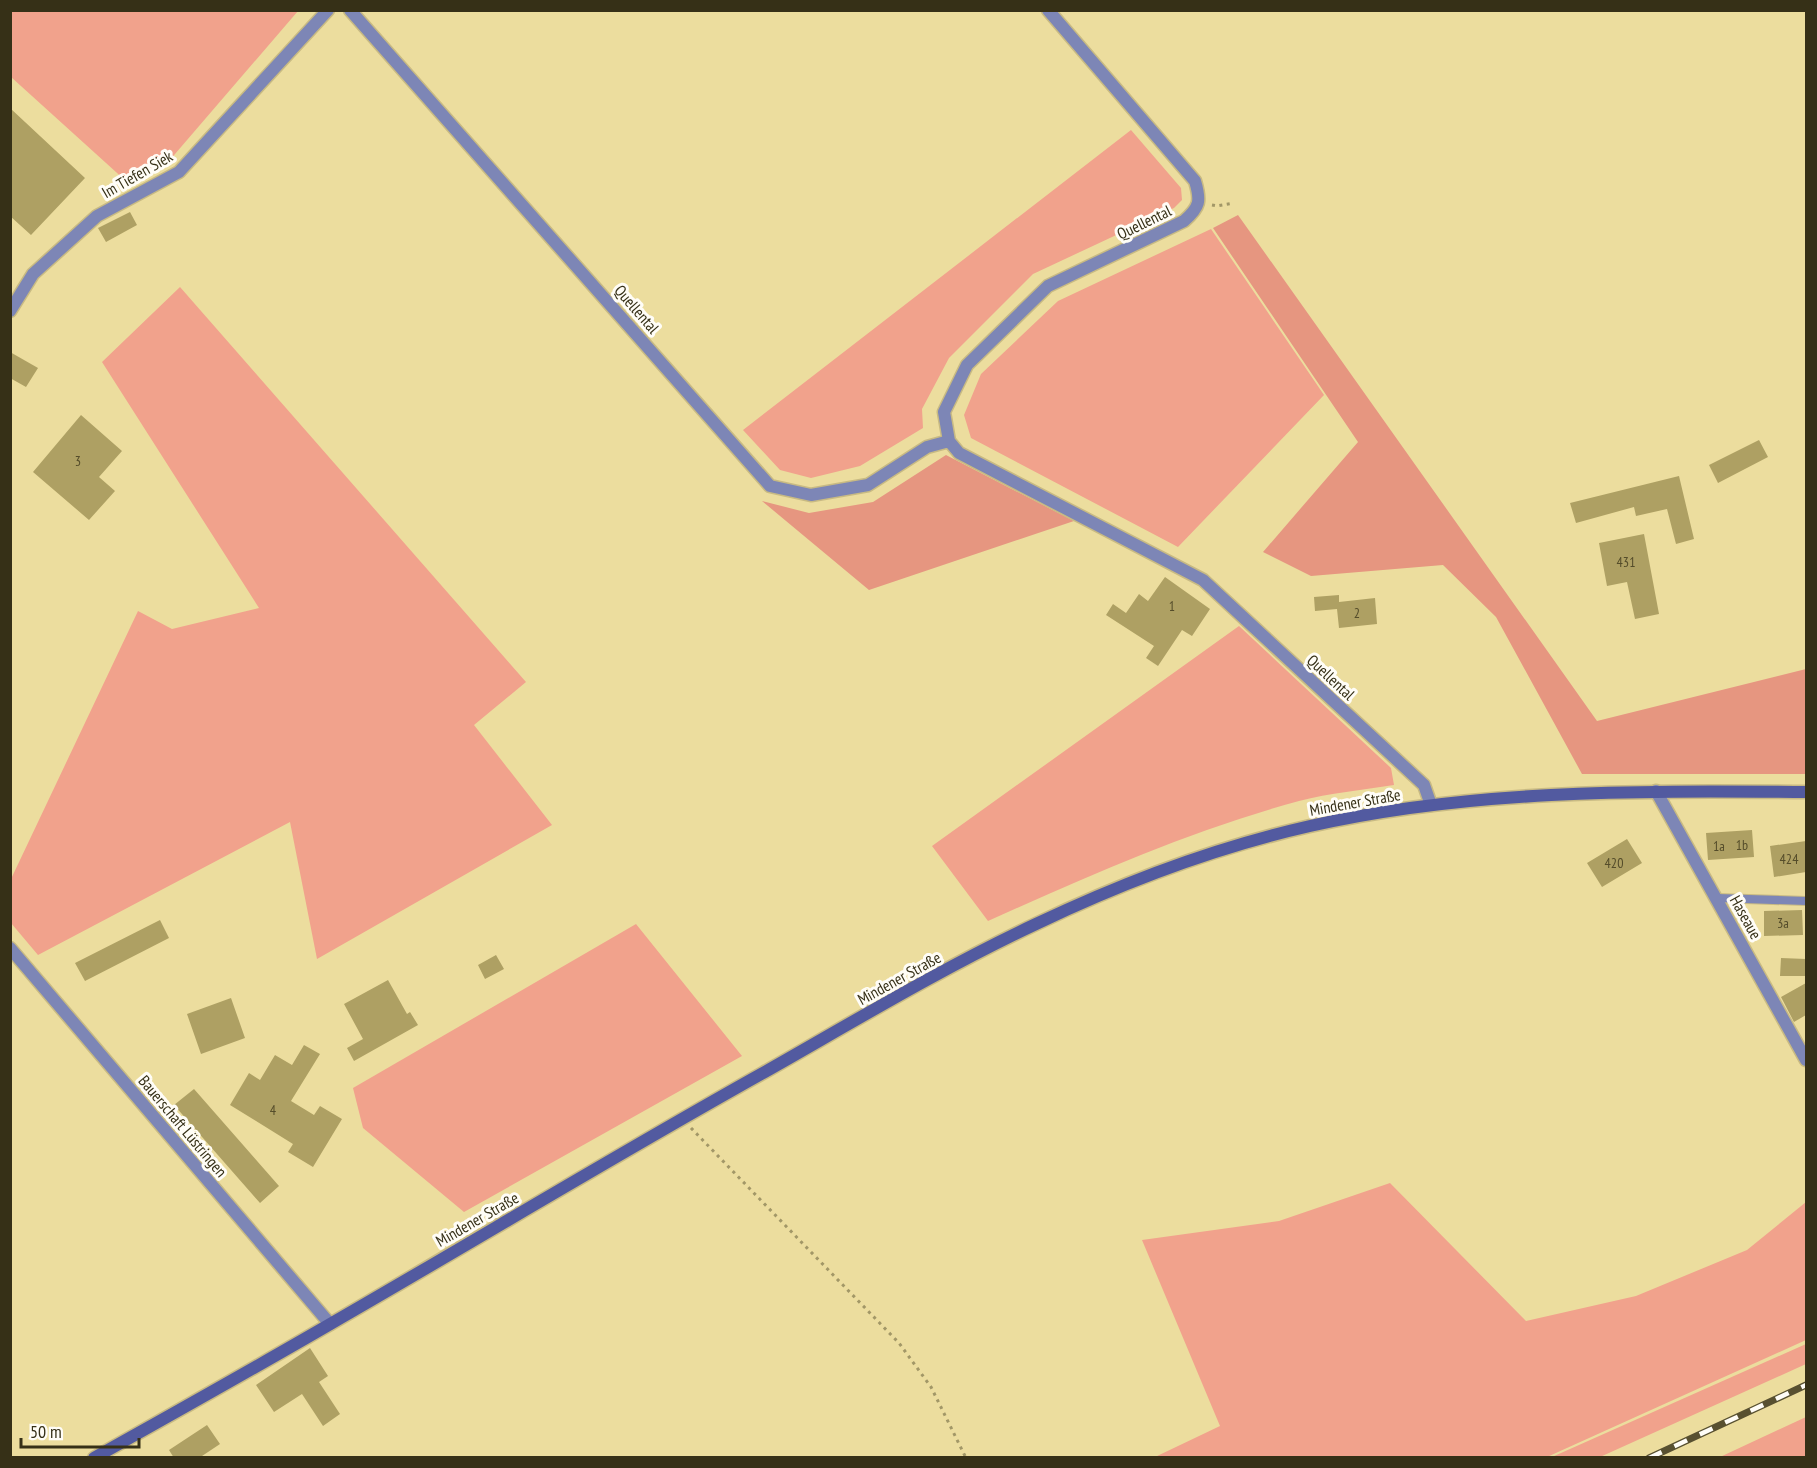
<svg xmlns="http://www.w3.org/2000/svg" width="1817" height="1468" viewBox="0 0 1817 1468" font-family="'PT Sans Narrow',sans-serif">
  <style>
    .green { fill: #f1a28c }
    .forest { fill: #e69680 }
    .building { fill: #aea063 }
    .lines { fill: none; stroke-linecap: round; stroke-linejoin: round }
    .lane-casing { stroke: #c8ba83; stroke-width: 10 }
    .street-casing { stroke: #c8ba83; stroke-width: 15 }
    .secondary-casing { stroke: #c8ba83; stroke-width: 15 }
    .path { stroke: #a29767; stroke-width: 3; stroke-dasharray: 3 4.5; stroke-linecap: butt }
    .lane { stroke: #7d86b6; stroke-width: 8 }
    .street { stroke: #7d86b6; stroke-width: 12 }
    .secondary { stroke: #525aa0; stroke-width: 12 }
    .rail-casing { stroke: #585030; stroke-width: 7 }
    .rail { stroke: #fffdf7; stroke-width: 4.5; stroke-dasharray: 14; stroke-linecap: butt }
    .labels { text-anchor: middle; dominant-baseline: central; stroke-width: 6; stroke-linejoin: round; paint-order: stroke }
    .number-label { font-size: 14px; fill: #544c2a }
    .street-label { font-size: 16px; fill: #363017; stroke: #fffdf7 }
  </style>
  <rect width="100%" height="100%" fill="#ecdd9e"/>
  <path class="green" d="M11,10H298V11L169,161L127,182L11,77Z
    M1131,130L1181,188L1182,200L1174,208L1033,274L949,358L922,409L923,428L860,466L811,478L780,470L743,430Z
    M1211,229L1324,395L1178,547L971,438L964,415L981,374L1058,301Z
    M180,287L526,682L474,725L552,825L317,959L290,822L38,955L11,923V879L138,611L172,629L259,608L102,362Z
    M1239,626L1391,768L1394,785C1362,790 1330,793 1299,801C1192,830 1090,875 988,921L932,846Z
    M636,924L742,1056L464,1212L363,1128L353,1088Z
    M1390,1183L1526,1321L1636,1296L1747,1250L1806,1202V1340L1547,1457H1155L1220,1426L1142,1240L1279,1221Z
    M1806,1344V1364L1600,1457H1552Z
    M1806,1417V1457H1720Z"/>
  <path class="forest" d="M1238,215L1597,721L1806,669V774H1582L1496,617L1443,565L1311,576L1263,552L1358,442L1213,228Z
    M946,455L1074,521L869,590L762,501L809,513L873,502Z"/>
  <path class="building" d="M10,108L85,178L31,235L10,216Z
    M130,212L137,225L106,242L98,228Z
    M10,352L38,368L26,387L10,378Z
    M81,415L122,451L99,477L115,491L89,520L33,472Z
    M1759,440L1768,457L1718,483L1709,465Z
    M1679,476L1694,539L1676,544L1667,509L1636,516L1634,507L1576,523L1570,503Z
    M1644,534L1659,614L1635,619L1627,582L1607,586L1599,543Z
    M1165,577L1210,609L1192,636L1182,630L1158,666L1146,658L1154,646L1106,615L1113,604L1126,613L1139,594L1148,601Z
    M1339,595V602L1375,598L1377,624L1339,628L1337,609L1315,611L1314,597Z
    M1752,830L1754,857L1708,860L1706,833Z
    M1627,839L1642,863L1602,887L1587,863Z
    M1806,841V872L1774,877L1770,846Z
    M1802,910L1803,935L1764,936V911Z
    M160,920L169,938L85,981L75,963Z
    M496,955L504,969L485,979L478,965Z
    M1781,958L1806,959V976H1780Z
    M388,980L407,1014L410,1012L418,1025L354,1061L347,1048L363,1039L344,1004Z
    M1806,983V1015L1794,1022L1781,997Z
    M231,998L245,1038L201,1054L187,1014Z
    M304,1045L320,1054L291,1101L314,1115L320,1106L342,1119L313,1167L288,1152L293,1144L230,1105L249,1073L260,1080L275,1055L292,1065Z
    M194,1089L279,1186L260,1203L174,1105Z
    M310,1348L328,1376L319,1382L340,1414L323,1426L302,1394L274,1412L256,1385Z
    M207,1425L220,1444L199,1458H174L169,1450Z"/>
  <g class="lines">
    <g class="lane-casing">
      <path id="lane" d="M1717,898L1806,901"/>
    </g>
    <g class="street-casing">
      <path id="street" d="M350,10L770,486L811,495L868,485L927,447L949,441
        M1048,10L1195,181C1201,201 1200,207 1184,221L1048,286L967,365L944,412L949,441L959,453L1203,580L1424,785L1431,805
        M10,311L33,274L97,216L179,172L328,10
        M1656,791L1806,1060
        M10,948L330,1324"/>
    </g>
    <g class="secondary-casing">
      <path id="secondary" d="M94,1458C174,1413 253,1369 332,1323C476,1240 618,1154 763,1073C853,1022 942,968 1036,924C1122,883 1217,847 1310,826C1473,789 1641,791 1806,792"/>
    </g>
    <path class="path" d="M1212,205L1217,206L1234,203
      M691,1128L899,1343L931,1387L966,1458"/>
    <use href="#lane" class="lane"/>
    <use href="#street" class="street"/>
    <use href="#secondary" class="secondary"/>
    <g class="rail-casing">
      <path id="rail" d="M1649,1458L1806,1385"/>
    </g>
    <use href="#rail" class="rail"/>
  </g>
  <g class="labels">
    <g class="number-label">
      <text x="78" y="461">3</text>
      <text x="1626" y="562">431</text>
      <text x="1172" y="606">1</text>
      <text x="1357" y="613">2</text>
      <text x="1742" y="845">1b</text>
      <text x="1719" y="846">1a</text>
      <text x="1789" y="859">424</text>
      <text x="1614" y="863">420</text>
      <text x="1783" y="923">3a</text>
      <text x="273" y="1110">4</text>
    </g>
    <g class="street-label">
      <text transform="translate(137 174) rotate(-30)">Im Tiefen Siek</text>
      <text transform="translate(1144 222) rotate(-26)">Quellental</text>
      <text transform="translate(637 309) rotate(49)">Quellental</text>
      <text transform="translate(1331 677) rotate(43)">Quellental</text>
      <text transform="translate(1355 802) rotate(-10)">Mindener Straße</text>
      <text transform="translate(1746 917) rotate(61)">Haseaue</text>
      <text transform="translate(899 978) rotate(-29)">Mindener Straße</text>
      <text transform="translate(183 1126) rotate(50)">Bauerschaft Lüstringen</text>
      <text transform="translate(477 1219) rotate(-30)">Mindener Straße</text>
    </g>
  </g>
  <rect width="1817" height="1468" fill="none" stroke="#363017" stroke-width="24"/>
  <path d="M21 1438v9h118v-9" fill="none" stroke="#363017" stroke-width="3"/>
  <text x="30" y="1438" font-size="18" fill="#363017" stroke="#fffdf7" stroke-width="4.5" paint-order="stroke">50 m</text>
</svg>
